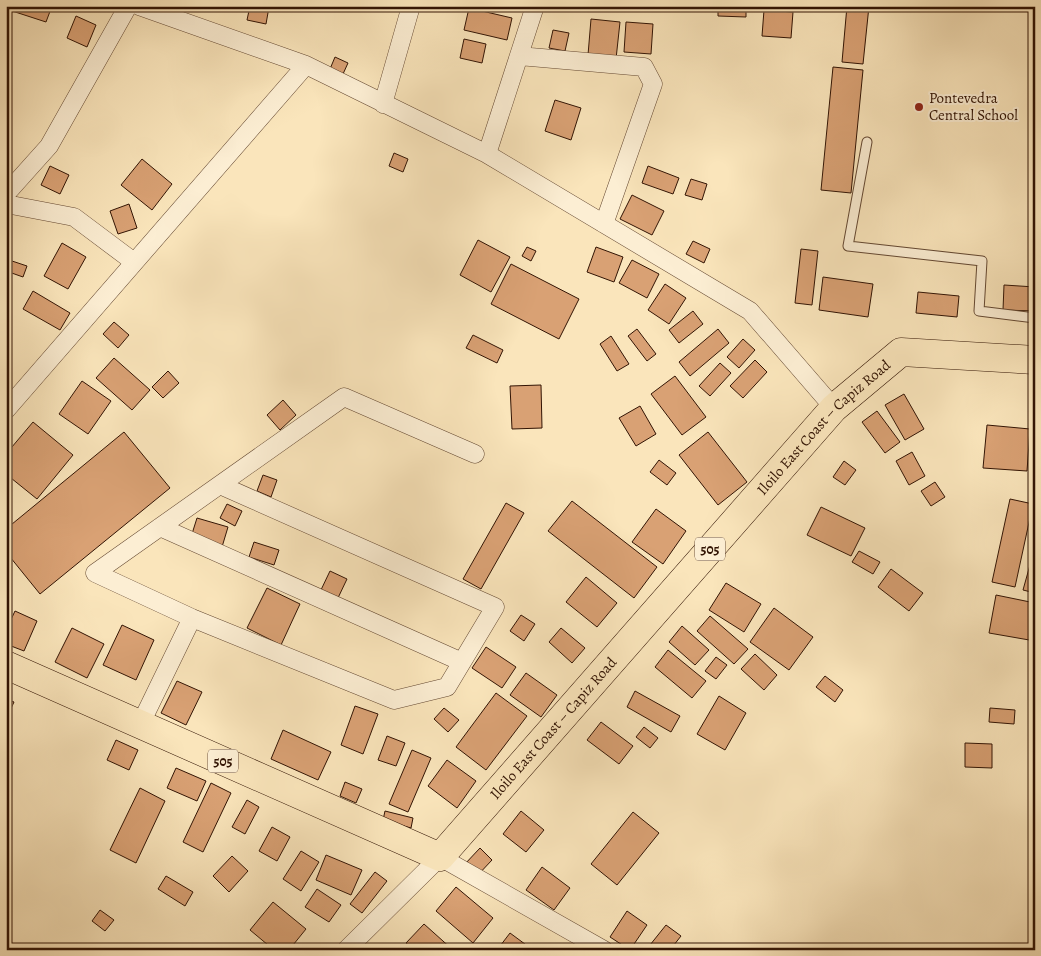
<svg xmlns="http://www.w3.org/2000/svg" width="1041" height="956" viewBox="0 0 1041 956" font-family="Alegreya,serif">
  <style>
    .building { fill: #d9a174; stroke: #321404 }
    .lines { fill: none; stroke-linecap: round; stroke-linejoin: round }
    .lane-casing { stroke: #644832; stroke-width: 11 }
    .street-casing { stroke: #644832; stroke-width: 19 }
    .primary-casing { stroke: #321404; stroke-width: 29 }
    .lane { stroke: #fceed3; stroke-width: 9 }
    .street { stroke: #fceed3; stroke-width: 18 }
    .primary { stroke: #fae5bb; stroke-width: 28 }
    .poi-dot { fill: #8f2418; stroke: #fceed3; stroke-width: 2 }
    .labels { text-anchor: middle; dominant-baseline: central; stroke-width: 4; stroke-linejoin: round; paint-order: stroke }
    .shield { fill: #fceed3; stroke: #6f5542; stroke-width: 1 }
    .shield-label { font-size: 14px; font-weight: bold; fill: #321404 }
    .poi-label { font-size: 15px; fill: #321404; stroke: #fceed3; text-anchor: start }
    .street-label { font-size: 15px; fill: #321404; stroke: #fceed3 }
  </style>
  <rect width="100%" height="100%" fill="#fae5bb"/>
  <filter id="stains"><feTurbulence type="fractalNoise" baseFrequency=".004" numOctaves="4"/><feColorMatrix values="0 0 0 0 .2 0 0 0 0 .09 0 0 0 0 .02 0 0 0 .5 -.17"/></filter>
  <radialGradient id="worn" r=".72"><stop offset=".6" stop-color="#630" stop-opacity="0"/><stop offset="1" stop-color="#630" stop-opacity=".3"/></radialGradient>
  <path class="building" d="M6,6H52L46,22L6,9Z
    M250,6L269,7L266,24L247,20Z
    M718,6H746V17L718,16Z
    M847,6H869L863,64L842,62Z
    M469,8L512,18L507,40L464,30Z
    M764,10L793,12L791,38L762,36Z
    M76,16L96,25L87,47L67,38Z
    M591,19L620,22L616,59L588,55Z
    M626,22L653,24L651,54L624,52Z
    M553,30L569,33L565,51L549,48Z
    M464,39L486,44L482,63L460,58Z
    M335,57L348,63L343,74L330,69Z
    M833,67L863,70L851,193L821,190Z
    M555,100L581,108L571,140L545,131Z
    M394,153L408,159L403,172L389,166Z
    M142,159L172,184L152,210L121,185Z
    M50,166L69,175L60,194L41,185Z
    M648,166L679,178L673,194L642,183Z
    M691,179L707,184L702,200L685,195Z
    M632,195L664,211L652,235L620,219Z
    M129,204L137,228L118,234L110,211Z
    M478,240L510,257L491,292L460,275Z
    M693,241L710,249L704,263L686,254Z
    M62,243L86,257L68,289L44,276Z
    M527,247L536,251L531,261L522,256Z
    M596,247L623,257L614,282L587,272Z
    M801,249L818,251L812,305L795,303Z
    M6,259L27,266L23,277L6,271Z
    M632,260L659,274L647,298L619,283Z
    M511,264L579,299L559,339L491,304Z
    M823,277L873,284L868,317L819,310Z
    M665,284L686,298L669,324L648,310Z
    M1004,285L1035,287V311L1003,310Z
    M33,291L70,313L60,330L23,309Z
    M918,292L959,296L957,317L916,313Z
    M693,311L703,324L679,343L669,330Z
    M114,322L129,335L118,348L103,334Z
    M637,329L656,354L647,361L628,336Z
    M718,329L729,343L690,376L679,362Z
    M473,335L503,350L497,363L466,348Z
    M611,336L629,364L617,371L600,344Z
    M743,339L755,350L739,368L727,357Z
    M114,358L150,390L132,410L96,378Z
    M755,360L767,372L743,398L730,386Z
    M720,363L731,373L710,396L699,386Z
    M168,371L179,383L163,398L152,387Z
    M675,376L706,417L682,435L651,394Z
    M82,381L111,401L88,434L59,414Z
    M541,385L542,428L512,429L510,386Z
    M904,394L924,429L905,440L885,405Z
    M283,400L296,415L280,430L267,415Z
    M640,406L656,434L636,446L619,418Z
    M877,411L900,442L885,453L862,422Z
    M33,422L73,455L37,499L6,474V454Z
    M987,425L1030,429L1027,471L983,468Z
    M124,432L170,488L40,594L6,552V529Z
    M708,432L747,482L718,505L679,455Z
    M912,452L925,476L909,485L896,461Z
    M659,460L676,473L667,485L650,472Z
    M844,461L856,470L845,485L833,477Z
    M263,475L277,480L271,497L257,491Z
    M935,482L945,497L931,506L921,491Z
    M1010,499L1033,504L1015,587L992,582Z
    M572,501L657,567L634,598L548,531Z
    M506,503L524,513L481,589L463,579Z
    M227,504L242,511L235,526L220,518Z
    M821,507L865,528L851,556L807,535Z
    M656,509L686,531L663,564L632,542Z
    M197,518L228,527L222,547L191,537Z
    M254,542L279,550L274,565L249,557Z
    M1035,547V593L1023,590Z
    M859,551L880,562L873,574L852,562Z
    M891,569L923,593L909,611L878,587Z
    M330,571L347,579L337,600L320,592Z
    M586,577L617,603L597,627L566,602Z
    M726,583L761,604L744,632L709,610Z
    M267,588L300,604L281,645L247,628Z
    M996,595L1035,603V641L989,633Z
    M774,608L813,637L789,670L750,642Z
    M15,611L37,621L24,651L6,644V630Z
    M521,615L535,624L524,641L510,631Z
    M710,616L748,649L734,664L697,631Z
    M122,625L154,640L136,680L103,665Z
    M682,626L709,650L695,665L669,642Z
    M72,628L104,644L87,678L55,662Z
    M561,628L585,648L572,663L549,642Z
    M486,647L516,667L502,688L472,668Z
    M668,650L706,681L692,698L655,667Z
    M755,654L777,675L764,690L741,669Z
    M716,657L727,665L716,679L705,671Z
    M526,673L557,695L541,717L510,695Z
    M825,676L843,690L835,702L816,687Z
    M177,681L202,692L186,725L161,713Z
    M635,691L680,716L671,732L627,707Z
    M496,693L527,716L486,770L456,747Z
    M719,696L746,713L725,750L697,734Z
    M6,699L14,702L6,719Z
    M355,706L378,714L363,754L341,745Z
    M444,708L459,720L448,732L434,719Z
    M990,708L1015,710L1014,724L989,722Z
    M601,722L633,746L619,764L587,740Z
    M644,727L658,738L650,748L636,737Z
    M283,730L331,752L318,780L271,759Z
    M387,736L405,743L396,766L378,760Z
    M116,740L138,750L129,770L107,760Z
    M965,743L992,744V768L965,767Z
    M412,750L431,758L408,812L389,804Z
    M447,760L476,781L457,808L428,786Z
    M176,768L206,781L197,801L167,788Z
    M345,782L362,789L356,803L340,796Z
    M211,783L231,793L203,852L183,842Z
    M140,788L165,801L136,863L110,850Z
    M247,800L259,807L245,834L232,827Z
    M385,811L413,818L411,828L383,820Z
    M521,811L544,830L526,852L503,834Z
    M633,812L659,833L617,885L591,864Z
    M272,827L290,837L277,861L259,851Z
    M480,848L492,860L476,877L464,865Z
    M301,851L319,862L301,891L283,879Z
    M326,855L362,870L351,895L316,880Z
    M232,856L248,871L229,892L213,876Z
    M542,867L570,888L554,910L526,890Z
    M375,872L387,881L362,913L350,904Z
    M166,876L193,892L185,906L158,889Z
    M456,887L493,918L473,943L436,911Z
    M317,889L341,905L329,922L305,907Z
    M273,902L306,929L289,950H274L250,930Z
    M100,910L114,920L105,931L92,921Z
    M627,911L647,925L630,950L610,937Z
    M424,924L453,950H414L406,943Z
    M666,925L681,936L670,950H646Z
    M510,933L533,950H497Z"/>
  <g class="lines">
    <g class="lane-casing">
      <path id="lane" d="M867,142L848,246L982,261L979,311L1035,318"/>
    </g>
    <g class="street-casing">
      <path id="street" d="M519,56L644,67L653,84L604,224
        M306,65L487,154L750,311L834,408
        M383,104L411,6
        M487,154L535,6
        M6,194L49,146L128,6
        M6,204L74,217L134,262
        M6,410L306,65L139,6
        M220,485L495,607L447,687L394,700L192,618L95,573L344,397L475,454
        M160,527L462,662
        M140,725L192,618
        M346,950L440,857L604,950"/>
    </g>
    <g class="primary-casing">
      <g id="primary">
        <path id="s1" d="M6,665L440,857L834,408L901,352L1035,360"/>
      </g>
    </g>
    <use href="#lane" class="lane"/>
    <use href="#street" class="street"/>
    <use href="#primary" class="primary"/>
  </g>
  <circle class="poi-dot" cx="919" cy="107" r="5"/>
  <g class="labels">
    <g class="shield">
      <rect x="695" y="537.5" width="30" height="23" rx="4"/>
      <rect x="208" y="749.5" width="30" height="23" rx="4"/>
    </g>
    <g class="shield-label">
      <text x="710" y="549">505</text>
      <text x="223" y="761">505</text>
    </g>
    <g class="poi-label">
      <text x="929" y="98">Pontevedra<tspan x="929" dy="17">Central School</tspan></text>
    </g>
    <g class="street-label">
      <text stroke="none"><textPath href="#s1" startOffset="1051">Iloilo East Coast – Capiz Road</textPath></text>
      <text stroke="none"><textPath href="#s1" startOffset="646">Iloilo East Coast – Capiz Road</textPath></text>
    </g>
  </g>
  <rect width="1041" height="956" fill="none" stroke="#fae5bb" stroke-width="25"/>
  <rect x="8" y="8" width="1026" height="941" fill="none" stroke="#321404" stroke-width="2.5"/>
  <rect x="12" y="12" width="1016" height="931" fill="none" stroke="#321404"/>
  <rect width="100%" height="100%" filter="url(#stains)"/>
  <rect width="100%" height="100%" fill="url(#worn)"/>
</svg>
